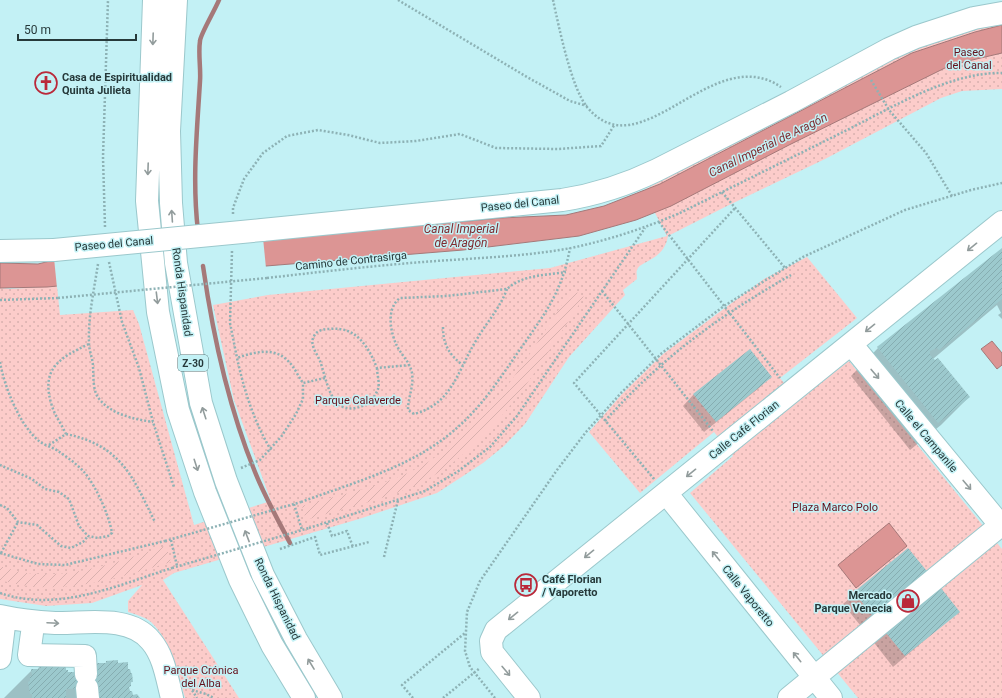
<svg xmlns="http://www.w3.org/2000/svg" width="1002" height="698" viewBox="0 0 1002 698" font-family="Roboto,sans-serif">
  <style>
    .park { fill: url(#park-dots) }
    .garden { fill: url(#garden-furrows) }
    .water { fill: #dc9594; stroke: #a57979 }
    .pier { fill: #c3f1f5 }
    .shadow { fill: #0003 }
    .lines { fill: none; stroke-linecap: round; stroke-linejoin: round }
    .stream { stroke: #a57979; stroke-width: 4.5 }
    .building { fill: url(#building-hatch) }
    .minor-casing { stroke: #9bc8cc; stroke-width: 24 }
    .highway-casing { stroke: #9bc8cc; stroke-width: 24 }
    .path { stroke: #8db2b5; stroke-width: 2.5; stroke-dasharray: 2 2; stroke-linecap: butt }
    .minor { stroke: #fff; stroke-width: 22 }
    .highway { stroke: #fff; stroke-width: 22 }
    .minor-bridge-casing { stroke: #9bc8cc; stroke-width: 24; stroke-linecap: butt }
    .path-bridge { stroke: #8db2b5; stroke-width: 2.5; stroke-dasharray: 2 2; stroke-linecap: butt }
    .minor-bridge { stroke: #fff; stroke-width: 22 }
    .oneway { stroke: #929c9c }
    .labels { text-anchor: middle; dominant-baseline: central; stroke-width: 3; stroke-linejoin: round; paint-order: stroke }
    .shield { fill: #c3f1f5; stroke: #557072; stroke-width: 1 }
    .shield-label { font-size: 10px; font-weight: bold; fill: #26393a }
    .park-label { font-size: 11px; fill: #65101b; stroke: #c3f1f5 }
    .poi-label { font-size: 11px; font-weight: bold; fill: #26393a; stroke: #c3f1f5; text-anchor: start }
    .street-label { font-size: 11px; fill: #26393a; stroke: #c3f1f5 }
    .water-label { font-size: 12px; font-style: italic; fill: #7f2b30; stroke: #c3f1f5 }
  </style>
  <defs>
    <pattern id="park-dots" width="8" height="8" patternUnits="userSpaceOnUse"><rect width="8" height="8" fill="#fcccca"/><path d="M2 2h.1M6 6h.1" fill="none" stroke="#d8b0ae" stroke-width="1.8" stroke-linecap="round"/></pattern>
    <pattern id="garden-furrows" width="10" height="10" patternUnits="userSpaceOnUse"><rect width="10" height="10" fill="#fcccca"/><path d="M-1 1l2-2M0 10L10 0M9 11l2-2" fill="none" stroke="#d8b0ae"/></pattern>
    <pattern id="building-hatch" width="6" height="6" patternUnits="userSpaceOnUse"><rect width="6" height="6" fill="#9cc9cd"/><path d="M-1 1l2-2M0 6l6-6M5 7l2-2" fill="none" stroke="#86adb1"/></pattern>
  </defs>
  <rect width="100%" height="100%" fill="#c3f1f5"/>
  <path class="park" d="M1002,22V89L962,91L941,98L825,159L725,207L668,236C664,261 639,261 637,270C636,272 637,276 637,279L623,290L625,295L569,357L525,424L504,446L483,463L437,493L359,519L174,573L163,580L239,698H185C178,672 171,641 151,622C145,617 135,614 128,612V601L142,585L92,603L46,606L0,599V288L10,289L57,286L60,315L133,310L139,324L194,525L271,501L234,400L213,305L268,295L550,268L667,236L655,213L646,189L918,43Z
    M807,257L857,318L780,378L798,400L849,361L1002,549V698H858L690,493L733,456L714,432L640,493L589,432L622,394L663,354L764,279Z"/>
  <path class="garden" d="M572,289L584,297C541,362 502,434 433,476C397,498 346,507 306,520L302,506C341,494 390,485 425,464C492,423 530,353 572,289Z
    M166,546L171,562C115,579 58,598 0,580V566C55,587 113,563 166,546Z"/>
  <path class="water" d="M1002,25V53L951,65L789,145L671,206L636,220L579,236L463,250L266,266L47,287L0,288V263L38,264L54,260L501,218L566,215L604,206L660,184L912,53L975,32Z
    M992,341L1002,353V365L997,369L981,349Z
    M889,523L907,546L856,588L838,565Z"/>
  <path class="pier" d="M263,238L266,268L57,288L54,258Z"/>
  <path class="shadow" d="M1002,249V319L998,315L1001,313L997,305L933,359L969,397L941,425L910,450L851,376L878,348Z
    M770,377L759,388L704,432L683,406L694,394Z
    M908,549L929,575L864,630L843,604Z
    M959,611L893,667L872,640L883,629Z
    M107,662L117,664L127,670L132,681L128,688L132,696L139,698H4L32,670H37L40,666L65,671L73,676L83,675Z"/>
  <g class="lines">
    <path class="stream" d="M198,231C192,181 197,131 200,81C201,68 198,54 200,41C200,35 215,10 219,0
      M203,266C213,336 228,406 255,472C265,497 278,520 290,543"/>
  </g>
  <path class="building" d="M1002,248V299L939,350L937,348L930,351V355L935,360L938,358L970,397L938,423L877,347Z
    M750,349L772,377L716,422L693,394Z
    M908,548L931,576L876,620L854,592Z
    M937,583L960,612L905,656L882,628Z
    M118,660V663L128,662V669H130L131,673H132L133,682H131V686L129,687L130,691H132L133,695L137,694L140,698H97L87,688L66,689V698H32V694H30L28,682L30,681V676H32L31,669H40V665L66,666V670H68V672H74V675L86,674L94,663H106V661Z"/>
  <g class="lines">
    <g class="minor-casing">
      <path id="minor" d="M262,230L562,200C595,195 626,185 657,170L791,102L889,49L916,37L974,18L1002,13
        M0,251L54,250
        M851,344L1002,527
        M666,493L831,698
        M0,616C18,620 36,622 55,623C85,624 129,614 151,641C164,656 167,679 172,698
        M32,633L29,655L85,656L86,674
        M0,658L5,617
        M87,688L88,698
        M529,698L492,652L491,641L496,630L1002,222
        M789,698L1002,524"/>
    </g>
    <g class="highway-casing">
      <path id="highway" d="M154,0L147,201L158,312L178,410L205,492L240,580L272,645L304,698
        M176,0L169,131L171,203L176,263L201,403L226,481L263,575L296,639L331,698"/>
    </g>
    <path class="path" d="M398,0L527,77L570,101L587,106
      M553,0C559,27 571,87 587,107C641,172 712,40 781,87
      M871,80L889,110L926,153L952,196
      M722,192L785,268
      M233,214V208L244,179L263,153L287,136L318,130L348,135L380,143L416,141L460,134L496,148L558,149L601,146L615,124
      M659,222L780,378
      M105,227L103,157L108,0
      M232,251L230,323L237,358
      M109,262L122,322L139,368L153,422L174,487
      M98,264C94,290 88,317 89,343C89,351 93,359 93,367C94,378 92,391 100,400C113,415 134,419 153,422
      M267,278C319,272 371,266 423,262C472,258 523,257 571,248C609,240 645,228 680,213C734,186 787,160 841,133C888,110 948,72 1002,73
      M507,289C500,308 487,322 477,339C458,369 453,404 414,414L408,410C408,397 414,387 412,373C410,362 402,356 397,346C390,332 386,308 400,298L447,296L507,289C522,275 546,275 566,272
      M602,291L713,431
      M0,300L58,298
      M443,327C443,344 449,355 463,365
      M0,362C4,386 20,426 39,441C44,445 52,447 58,451C67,457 77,464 84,472C96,486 109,515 112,533L108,536L98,538L88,536L79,526L69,499L59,492L45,489L32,479L0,465
      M377,368C377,374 380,384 378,389C373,403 357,412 343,407C329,402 325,374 320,361C317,353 309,345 314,336C317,330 324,329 330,329C356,326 368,346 377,368L410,365
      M605,421C662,357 718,317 791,275
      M66,434C122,446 132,476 155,522
      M49,445L66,434C62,425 55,416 52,406C40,369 59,358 89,344
      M271,450C254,422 244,390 237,358C253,352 274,347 287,360C294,366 298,376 303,383L325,378
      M241,468L260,460L281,437L296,414L303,399V383
      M654,479L574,383L735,208
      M301,502C355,482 416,466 459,426C484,404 502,375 521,348C546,312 562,292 570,248
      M294,504L302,530
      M0,505L7,508L18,522L37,525L61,546L71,548L83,542L88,536
      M327,523L332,536L347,531L353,547
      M309,528L425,491L457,472L490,447L517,416L645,228
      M171,540L177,566
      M280,549L315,537L320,555L369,542
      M0,553L38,564L65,565L165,541
      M1,553L18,522
      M384,557L398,500
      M0,593C58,613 118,585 172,568
      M190,687L197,698
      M192,690L206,694L214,698
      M413,698L402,685L465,633
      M443,698L480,668
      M495,698L470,667L465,651L467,612L480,581L557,470L586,432L621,393L662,353L724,306L803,257L905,210L971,190L1002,183"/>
    <use href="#minor" class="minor"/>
    <use href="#highway" class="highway"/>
    <g class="minor-bridge-casing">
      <path id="minor-bridge" d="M54,250L262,230"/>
    </g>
    <path class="path-bridge" d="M58,298L267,278
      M165,541L301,502
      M172,568L309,528"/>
    <use href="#minor-bridge" class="minor-bridge"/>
  </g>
  <defs><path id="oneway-shaft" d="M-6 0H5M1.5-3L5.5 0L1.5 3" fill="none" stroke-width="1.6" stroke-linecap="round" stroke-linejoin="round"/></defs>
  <g class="oneway">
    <use href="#oneway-shaft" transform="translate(153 39) rotate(92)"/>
    <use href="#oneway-shaft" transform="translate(148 169) rotate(92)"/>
    <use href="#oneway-shaft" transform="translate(172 216) rotate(-94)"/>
    <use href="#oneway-shaft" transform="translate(972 247) rotate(141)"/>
    <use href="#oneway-shaft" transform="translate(157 298) rotate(83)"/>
    <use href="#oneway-shaft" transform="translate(870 328) rotate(141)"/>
    <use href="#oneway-shaft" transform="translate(875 374) rotate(50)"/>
    <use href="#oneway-shaft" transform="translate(204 413) rotate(-108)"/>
    <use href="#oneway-shaft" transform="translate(196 465) rotate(72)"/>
    <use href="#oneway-shaft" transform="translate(691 473) rotate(141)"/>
    <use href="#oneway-shaft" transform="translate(967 485) rotate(50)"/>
    <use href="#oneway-shaft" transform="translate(247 536) rotate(-111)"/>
    <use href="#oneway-shaft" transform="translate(589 554) rotate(141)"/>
    <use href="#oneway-shaft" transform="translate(716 556) rotate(-129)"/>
    <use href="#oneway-shaft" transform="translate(513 616) rotate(141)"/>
    <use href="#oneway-shaft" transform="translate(53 623) rotate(3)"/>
    <use href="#oneway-shaft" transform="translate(797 657) rotate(-129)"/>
    <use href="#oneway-shaft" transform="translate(311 664) rotate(-121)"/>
    <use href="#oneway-shaft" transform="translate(506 671) rotate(50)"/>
  </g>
  <defs>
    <g id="church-ring" transform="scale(1.15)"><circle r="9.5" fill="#c3f1f5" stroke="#ba293a" stroke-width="1.5"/><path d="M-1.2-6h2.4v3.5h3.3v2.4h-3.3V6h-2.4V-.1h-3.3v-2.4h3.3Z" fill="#ba293a"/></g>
    <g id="bus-ring" transform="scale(1.15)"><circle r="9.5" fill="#c3f1f5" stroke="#ba293a" stroke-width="1.5"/><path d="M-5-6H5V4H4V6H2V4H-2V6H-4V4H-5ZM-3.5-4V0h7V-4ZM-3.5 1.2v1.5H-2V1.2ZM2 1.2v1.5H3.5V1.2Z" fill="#ba293a"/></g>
    <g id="shop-ring" transform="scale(1.15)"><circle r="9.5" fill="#c3f1f5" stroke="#ba293a" stroke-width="1.5"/><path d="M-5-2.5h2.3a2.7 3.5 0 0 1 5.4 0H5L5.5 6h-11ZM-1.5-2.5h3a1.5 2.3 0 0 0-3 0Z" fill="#ba293a"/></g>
  </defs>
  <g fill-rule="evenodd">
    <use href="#church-ring" x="46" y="83"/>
    <use href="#bus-ring" x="526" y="585"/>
    <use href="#shop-ring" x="908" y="601"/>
  </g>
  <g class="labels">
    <rect class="shield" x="178" y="355" width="30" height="16" rx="3"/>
    <g class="shield-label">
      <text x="193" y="363">Z-30</text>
    </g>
    <g class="park-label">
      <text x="969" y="52">Paseo<tspan x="969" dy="13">del Canal</tspan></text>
      <text x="358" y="400">Parque Calaverde</text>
      <text x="835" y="507">Plaza Marco Polo</text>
      <text x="201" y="670">Parque Crónica<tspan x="201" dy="13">del Alba</tspan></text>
    </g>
    <g class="poi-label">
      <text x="62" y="77">Casa de Espiritualidad<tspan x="62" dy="13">Quinta Julieta</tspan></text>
      <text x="542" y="579">Café Florian<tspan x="542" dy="13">/ Vaporetto</tspan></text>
      <text x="892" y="595" text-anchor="end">Mercado<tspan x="892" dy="13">Parque Venecia</tspan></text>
    </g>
    <g class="street-label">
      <text transform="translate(520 204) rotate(-6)">Paseo del Canal</text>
      <text transform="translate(114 244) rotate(-5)">Paseo del Canal</text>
      <text transform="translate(351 261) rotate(-6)">Camino de Contrasirga</text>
      <text transform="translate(182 292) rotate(82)">Ronda Hispanidad</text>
      <text transform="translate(744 430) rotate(-39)">Calle Café Florian</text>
      <text transform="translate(926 436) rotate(50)">Calle el Campanile</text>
      <text transform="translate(748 596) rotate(51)">Calle Vaporetto</text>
      <text transform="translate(277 599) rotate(64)">Ronda Hispanidad</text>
    </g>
    <g class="water-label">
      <text transform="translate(768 145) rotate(-26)">Canal Imperial de Aragón</text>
      <text x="461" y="229">Canal Imperial<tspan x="461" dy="14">de Aragón</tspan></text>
    </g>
  </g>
  <path d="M18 34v6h118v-6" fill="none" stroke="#26393a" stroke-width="2"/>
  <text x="24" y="34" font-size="12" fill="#26393a" stroke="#c3f1f5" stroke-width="3" paint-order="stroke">50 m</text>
</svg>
